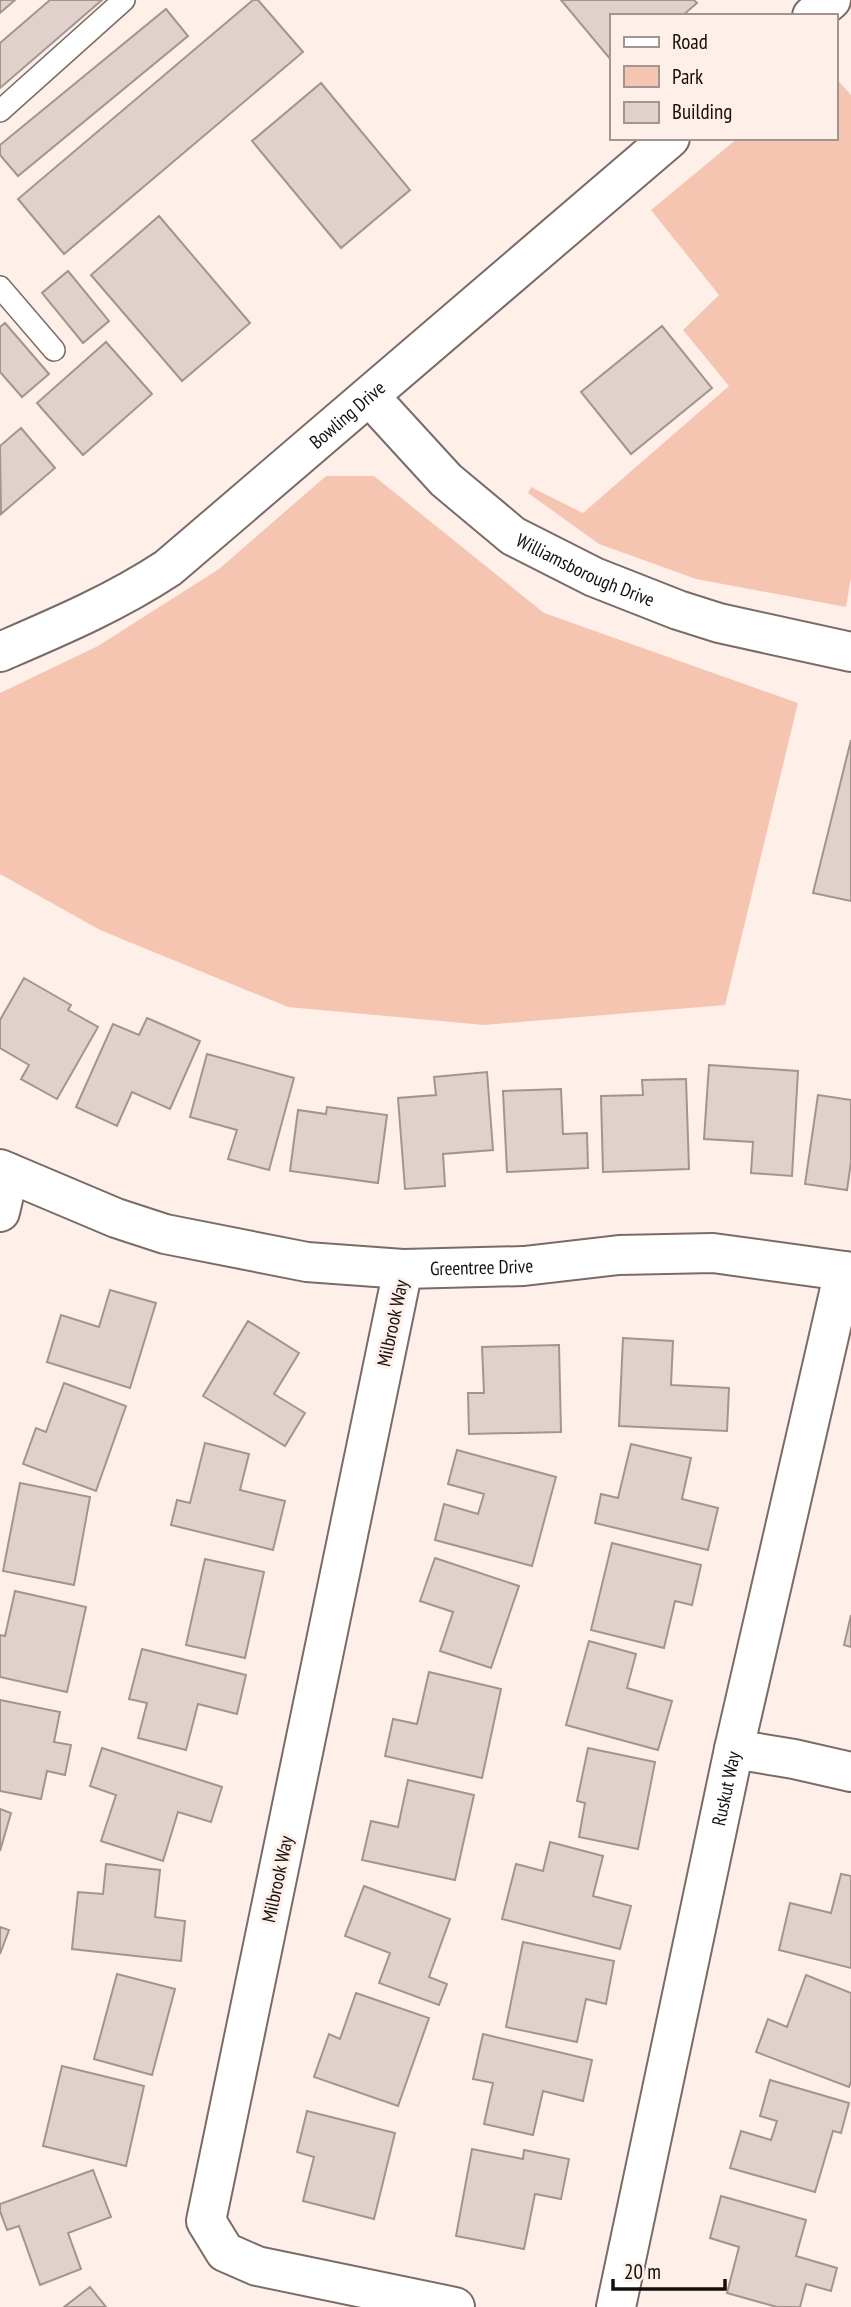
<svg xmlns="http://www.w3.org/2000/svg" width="851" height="2307" viewBox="0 0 851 2307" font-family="'PT Sans Narrow',sans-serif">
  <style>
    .green { fill: #f6c5b1 }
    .building { fill: #e0d1cc; stroke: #a2958f; stroke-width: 2 }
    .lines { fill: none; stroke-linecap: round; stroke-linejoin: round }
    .service-casing { stroke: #796c67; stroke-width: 24 }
    .minor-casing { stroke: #796c67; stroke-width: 42 }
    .service { stroke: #fff; stroke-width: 21 }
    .minor { stroke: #fff; stroke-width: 38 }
    .labels { text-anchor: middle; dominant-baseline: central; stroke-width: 6; stroke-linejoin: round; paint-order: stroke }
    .street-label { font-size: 19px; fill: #140f0d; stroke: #feefe9 }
  </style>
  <rect width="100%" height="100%" fill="#feefe9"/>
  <path class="green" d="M835,77L851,95V578L846,607L696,579L599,544L528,493L531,487L583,513L729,386L683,330L719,295L651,210L738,138H835Z
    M326,476H374L544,613L798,703L725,1005L484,1025L288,1007L100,930L0,874V693L98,646L219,569Z"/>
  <path class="building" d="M0,0H15L0,13Z
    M50,0H102L0,88V43Z
    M253,0H258L303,52L64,254L18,199Z
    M561,0H694L697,3L682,16H611V60Z
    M166,9L188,36L18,176L0,155V145Z
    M321,83L410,190L341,248L252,141Z
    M159,216L250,323L182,381L91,275Z
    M68,271L109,321L83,343L42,293Z
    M5,323L49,374L22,397L0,372V327Z
    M662,326L712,388L631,454L581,392Z
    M106,342L152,394L83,455L37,403Z
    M21,428L55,468L1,514L0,446Z
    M851,740V901L813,893Z
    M24,978L71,1005L68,1010L98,1027L57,1099L21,1079L29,1065L0,1048V1020Z
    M147,1018L200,1041L170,1109L132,1092L117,1126L76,1107L113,1024L139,1035Z
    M207,1054L294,1078L269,1170L228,1159L237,1130L190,1117Z
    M709,1065L798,1071L792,1176L751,1173L753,1142L704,1139Z
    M487,1072L493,1150L443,1154L445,1186L405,1189L398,1098L436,1095L434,1077Z
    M686,1079L689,1169L603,1172L601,1096L643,1095L642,1080Z
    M561,1089L563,1134L587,1133L588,1168L507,1172L503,1091Z
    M818,1095L851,1100V1162L847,1190L805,1184Z
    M327,1107L387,1115L378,1183L290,1171L298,1110L326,1114Z
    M110,1290L156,1303L130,1388L47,1362L61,1315L99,1327Z
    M248,1321L299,1353L274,1394L305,1413L285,1446L203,1396Z
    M623,1338L673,1341L671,1385L729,1388L727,1431L619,1426Z
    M559,1345L561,1432L469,1434L468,1393H484L482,1347Z
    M64,1383L126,1406L96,1491L23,1464L36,1428L46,1432Z
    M205,1443L249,1454L240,1490L285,1501L273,1550L171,1525L177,1500L190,1503Z
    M631,1444L691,1458L682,1499L718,1508L708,1550L595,1523L601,1494L618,1498Z
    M457,1450L556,1477L532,1566L435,1540L444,1504L478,1514L484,1494L448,1484Z
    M20,1483L90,1497L74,1585L3,1571Z
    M612,1543L701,1565L692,1605L675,1601L664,1648L591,1630Z
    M435,1558L519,1586L491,1668L440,1651L453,1612L420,1601Z
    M205,1559L264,1572L245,1658L186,1645Z
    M15,1591L86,1607L67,1692L0,1677V1635L5,1636Z
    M851,1615V1647L844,1645Z
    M589,1641L636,1654L627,1688L672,1701L658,1750L566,1725Z
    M142,1649L246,1675L237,1714L198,1704L186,1750L138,1738L147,1703L129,1699Z
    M429,1672L501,1689L482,1778L385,1756L393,1719L417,1724Z
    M0,1700L60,1712L54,1742L71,1745L65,1775L47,1771L41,1799L0,1791Z
    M102,1748L222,1787L211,1822L178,1812L163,1861L101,1841L116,1795L90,1786Z
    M588,1748L655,1762L638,1849L579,1837L585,1803L577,1801Z
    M408,1780L474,1795L455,1880L362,1860L371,1821L398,1827Z
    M0,1809L11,1813L0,1851Z
    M550,1842L603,1856L593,1896L631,1906L620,1949L502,1919L516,1864L543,1871Z
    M106,1864L160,1870L155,1917L185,1921L181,1961L72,1949L78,1892L103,1894Z
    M841,1874L851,1876V1968L779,1950L790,1903L831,1913Z
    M364,1886L450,1919L429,1977L447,1984L439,2005L379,1983L390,1953L345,1936Z
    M0,1927L9,1930L0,1954Z
    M523,1942L614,1961L606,2004L586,1999L577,2042L506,2027Z
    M117,1974L175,1989L152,2075L94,2059Z
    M806,1975L851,1993V2081L849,2087L756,2052L768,2019L787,2027Z
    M356,1993L429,2018L398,2106L314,2077L329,2034L340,2039Z
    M483,2034L592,2060L583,2101L543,2091L533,2135L484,2124L493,2083L473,2079Z
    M62,2066L144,2086L126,2166L43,2146Z
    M770,2080L849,2103L841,2133L833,2131L815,2192L730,2168L741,2131L771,2140L777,2121L760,2116Z
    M307,2111L395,2133L374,2219L303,2201L314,2157L297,2152Z
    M472,2149L523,2159L524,2150L569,2159L561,2199L535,2194L524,2249L456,2236Z
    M93,2170L111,2217L68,2233L81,2269L40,2285L19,2226L7,2230L0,2211V2204Z
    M721,2196L806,2220L796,2256L837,2268L831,2291L806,2284L800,2307H777L727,2293L739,2247L710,2238Z
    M90,2287L106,2307H64Z"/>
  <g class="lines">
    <g class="service-casing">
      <path id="service" d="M0,111L124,0
        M0,287L54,350"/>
    </g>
    <g class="minor-casing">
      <g id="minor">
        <path d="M812,16L831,0"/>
        <path id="s1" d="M370,397L446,480L513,536L594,577L678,610L719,623L851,652"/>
        <path id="s2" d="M0,652C58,627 115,603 168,568L670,138"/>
        <path id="s3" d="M0,1169L116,1218L165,1234L307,1262L403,1269L524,1266L619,1255L713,1253L851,1272"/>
        <path d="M0,1212L9,1173"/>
        <path d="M403,1269L206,2221L225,2252L257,2266L455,2307"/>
        <path d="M734,1749L794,1759L851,1772"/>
        <path id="s4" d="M616,2307L734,1749L844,1271"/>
      </g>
    </g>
    <use href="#service" class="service"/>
    <use href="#minor" class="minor"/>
  </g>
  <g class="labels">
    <g class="street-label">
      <text stroke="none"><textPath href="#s2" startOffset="424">Bowling Drive</textPath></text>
      <text stroke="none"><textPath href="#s1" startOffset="280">Williamsborough Drive</textPath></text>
      <text stroke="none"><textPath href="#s3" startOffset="497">Greentree Drive</textPath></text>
      <text transform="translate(392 1323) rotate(-78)">Milbrook Way</text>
      <text stroke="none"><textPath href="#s4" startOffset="530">Ruskut Way</textPath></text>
      <text transform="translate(277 1879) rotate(-78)">Milbrook Way</text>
    </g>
  </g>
  <rect x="610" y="14" width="228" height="126" fill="#feefe9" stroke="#a09591" stroke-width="2"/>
  <rect x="624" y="37" width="35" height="10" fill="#ffffff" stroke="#a09591" stroke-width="2"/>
  <text x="672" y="49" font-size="21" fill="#140f0d">Road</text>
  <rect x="624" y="66" width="35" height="21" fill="#f6c5b1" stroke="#a09591" stroke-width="2"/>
  <text x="672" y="84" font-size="21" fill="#140f0d">Park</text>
  <rect x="624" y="102" width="35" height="21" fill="#e0d1cc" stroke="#a09591" stroke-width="2"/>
  <text x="672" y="119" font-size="21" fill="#140f0d">Building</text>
  <path d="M613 2279v10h112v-10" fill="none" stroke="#140f0d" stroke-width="3.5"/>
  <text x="624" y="2279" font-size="21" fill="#140f0d" stroke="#feefe9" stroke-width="5" paint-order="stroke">20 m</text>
</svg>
